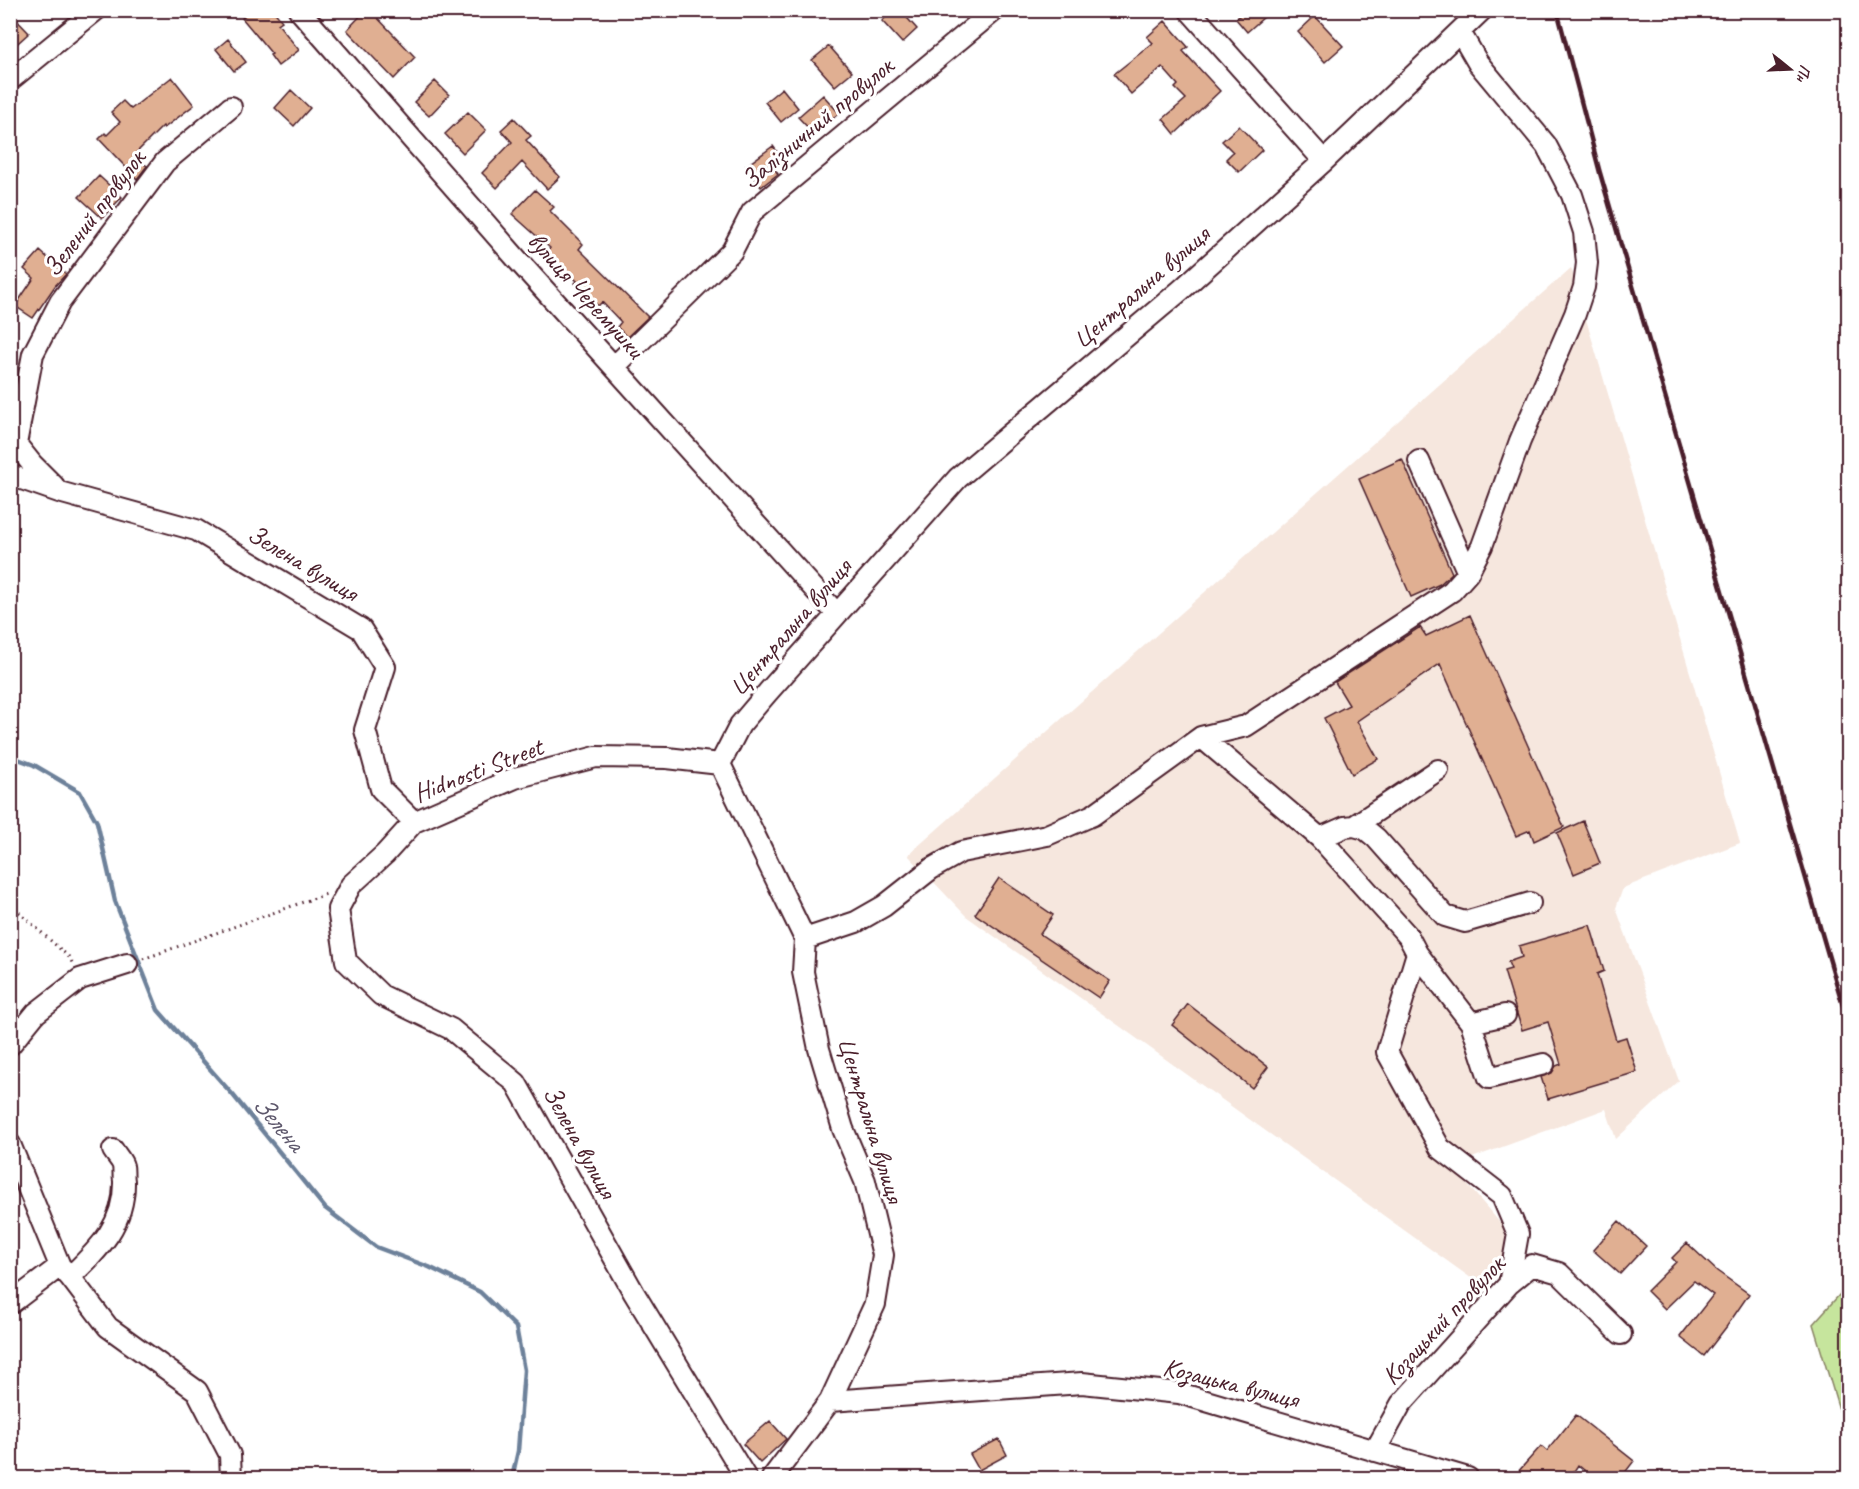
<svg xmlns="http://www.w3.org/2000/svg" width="1859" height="1489" viewBox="0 0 1859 1489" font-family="Caveat,sans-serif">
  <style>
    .built { fill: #f6e7de }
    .green { fill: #c6e59d; stroke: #888264; stroke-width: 1.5 }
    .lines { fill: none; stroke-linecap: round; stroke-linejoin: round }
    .stream { stroke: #6d819a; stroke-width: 4.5 }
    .building { fill: #e0af92; stroke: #4a1f2b; stroke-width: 1.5 }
    .minor-casing { stroke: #4a1f2b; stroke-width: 24 }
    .path { stroke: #4a1f2b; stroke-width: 3; stroke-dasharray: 1.5 4.5; stroke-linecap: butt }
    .minor { stroke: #fff; stroke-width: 20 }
    .rail { stroke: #4a1f2b; stroke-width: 4.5 }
    .labels { text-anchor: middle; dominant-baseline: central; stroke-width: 6; stroke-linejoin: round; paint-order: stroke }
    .street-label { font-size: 26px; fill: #4a1f2b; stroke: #fff }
    .water-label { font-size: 27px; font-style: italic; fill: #5e586c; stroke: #fff }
  </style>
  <rect width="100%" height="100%" fill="#fff"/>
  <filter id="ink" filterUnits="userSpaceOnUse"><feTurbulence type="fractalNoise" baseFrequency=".0167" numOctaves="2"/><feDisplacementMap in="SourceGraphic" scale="12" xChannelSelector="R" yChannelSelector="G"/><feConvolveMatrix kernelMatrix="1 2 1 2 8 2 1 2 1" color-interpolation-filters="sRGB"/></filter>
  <g filter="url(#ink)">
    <path class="built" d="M1571,268L1740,843L1623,888L1616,908L1679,1081L1616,1139L1606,1109L1472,1158L1454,1169L1507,1231L1505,1255L1482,1286L966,916L908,855Z"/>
    <path class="green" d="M1848,1268V1439L1813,1324L1840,1294Z"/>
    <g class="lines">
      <path class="stream" d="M10,756L34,765L80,792L97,822L115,901L158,1010L233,1095L325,1208L376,1247L429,1267L480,1292L516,1327L524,1370L518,1451L512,1478"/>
    </g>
    <path class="building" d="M251,10H273L282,21L278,24L299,50L278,66L270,55L272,54L242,18Z
      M366,10H370L415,57L394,79L347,30Z
      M893,10H900L917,29L902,43L882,21Z
      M1245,10H1272L1247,32L1236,19Z
      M10,13L29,33L10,50Z
      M1315,16L1343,46L1325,62L1298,32Z
      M1165,21L1188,47L1183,51L1220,91L1175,134L1163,119L1186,99L1175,88L1178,85L1162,67L1131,94L1114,74L1153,43L1147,37Z
      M228,39L246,62L234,71L216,49Z
      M829,46L852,72L835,86L812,60Z
      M172,77L194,105L164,128L163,126L133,156L147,166L137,179L99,139L105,133L107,135L120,122L111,112L123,101L131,109Z
      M435,81L449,95L429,116L414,102Z
      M782,88L798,108L781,122L765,102Z
      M291,90L310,108L294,126L275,108Z
      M823,95L839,113L815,135L798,117Z
      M468,112L486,130L463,153L445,134Z
      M514,118L531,136L526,140L560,177L547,189L522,162L497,188L482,173L512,142L501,130Z
      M1239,126L1262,150L1239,172L1226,159L1233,152L1222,141Z
      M773,146L784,161L774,168L778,174L761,187L746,166Z
      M99,176L122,197L102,218L79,197Z
      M535,190L554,207L550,211L583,244L579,249L648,317L627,337L617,327L621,322L602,302L598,306L575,283L577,281L547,252L550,248L512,214Z
      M40,251L66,274L55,286L33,318L15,306L34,278L24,269Z
      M1402,459L1452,573L1440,584L1411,597L1359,479Z
      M1470,615L1564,827L1534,841L1530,830L1516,836L1440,664L1357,721L1378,759L1352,774L1324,718L1349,705L1335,682L1420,627L1426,636Z
      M1583,821L1600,863L1574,874L1557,833Z
      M999,878L1053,915L1040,934L1110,981L1099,998L975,914Z
      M1590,925L1604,971L1597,974L1616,1040L1626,1037L1637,1072L1548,1099L1541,1077L1552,1073L1556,1066L1561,1064L1548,1022L1522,1030L1504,971L1511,969L1508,962L1522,957L1519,946Z
      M1188,1004L1268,1067L1252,1088L1172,1025Z
      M1619,1221L1646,1246L1620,1274L1593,1250Z
      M1687,1243L1717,1271L1749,1294L1727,1326L1704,1356L1680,1337L1713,1295L1694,1281L1665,1309L1647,1291L1676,1262L1672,1258Z
      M1576,1415L1634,1461L1620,1479H1595L1578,1465L1569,1479H1535L1517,1473L1541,1446L1547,1451Z
      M770,1421L786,1439L760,1463L743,1444Z
      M999,1439L1007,1455L979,1470L970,1454Z"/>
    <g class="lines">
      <g class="minor-casing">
        <path id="minor" d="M299,10L522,265L836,613
          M1189,10L1324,161
          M10,80L96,10
          M614,367L732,251L752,212L995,10
          M1419,461L1468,573
          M10,475L59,492L196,530L361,629L385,667L365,730L381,789L414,822
          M54,486L32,464L16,444L33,354L60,302L165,162L231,107
          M1201,737L1320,838L1408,936L1417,953L1387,1052L1440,1148L1502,1196L1518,1234L1509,1284
          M720,764L667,758L596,757L515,778L414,822L385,854L351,885L338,909L346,961L381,995L451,1029L516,1083L634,1293L746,1478
          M720,764L740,725L768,692L958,478L1181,290L1324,161L1482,10
          M720,764L805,939L803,972L819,1049L843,1129L865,1181L883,1255L875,1304L830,1401L772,1478
          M1354,826L1365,829L1376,838L1445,916L1465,922L1530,903
          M1320,838L1345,827L1354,826L1438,770
          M805,939L856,922L884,906L931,869L961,852L1047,835L1093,815L1201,737L1246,726L1452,591L1468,573L1482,546L1520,441L1575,314L1584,287L1587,263L1584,232L1572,195L1546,145L1478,63L1460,32
          M1417,953L1471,1023L1505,1015
          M1471,1023L1489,1078L1544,1064
          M10,1045L36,1013L80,979L127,964
          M10,1144L60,1266L70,1277L108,1327L197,1391L230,1455L231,1478
          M70,1277C100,1248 125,1224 124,1181C123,1176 124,1170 123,1166C122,1161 116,1155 113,1150
          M10,1304L60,1266
          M830,1401L1082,1383L1179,1393L1468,1478
          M1375,1451L1401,1404L1509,1284L1532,1265L1559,1273L1621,1334"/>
      </g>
      <path class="path" d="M10,904L70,958L73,965
        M143,959L326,894"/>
      <use href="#minor" class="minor"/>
      <path class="rail" d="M1557,10L1600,173L1848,1023"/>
    </g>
  </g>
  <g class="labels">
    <g class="street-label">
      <text transform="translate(817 123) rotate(-40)">Залізничний провулок</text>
      <text transform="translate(94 213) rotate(-53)">Зелений провулок</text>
      <text transform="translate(1141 287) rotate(-41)">Центральна вулиця</text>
      <text transform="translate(586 295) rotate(48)">вулиця Черемушки</text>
      <text transform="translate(303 563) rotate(31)">Зелена вулиця</text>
      <text transform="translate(790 627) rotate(-49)">Центральна вулиця</text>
      <text transform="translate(478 770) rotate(-21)">Hidnosti Street</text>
      <text transform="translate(871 1120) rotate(73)">Центральна вулиця</text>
      <text transform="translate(580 1142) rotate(61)">Зелена вулиця</text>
      <text transform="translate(1443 1320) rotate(-47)">Козацький провулок</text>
      <text transform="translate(1231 1383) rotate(14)">Козацька вулиця</text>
    </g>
    <g class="water-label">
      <text transform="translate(279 1123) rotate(50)">Зелена</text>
    </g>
  </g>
  <rect width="1859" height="1489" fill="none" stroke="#fff" stroke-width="36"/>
  <rect x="18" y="18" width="1823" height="1453" fill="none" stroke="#4a1f2b" stroke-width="2" filter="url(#ink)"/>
  <g transform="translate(1790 69) rotate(108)" stroke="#ffffff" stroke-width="4.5" paint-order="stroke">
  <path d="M0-4.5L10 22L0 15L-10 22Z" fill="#4a1f2b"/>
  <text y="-9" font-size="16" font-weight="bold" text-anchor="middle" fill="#4a1f2b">Пн</text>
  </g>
</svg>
